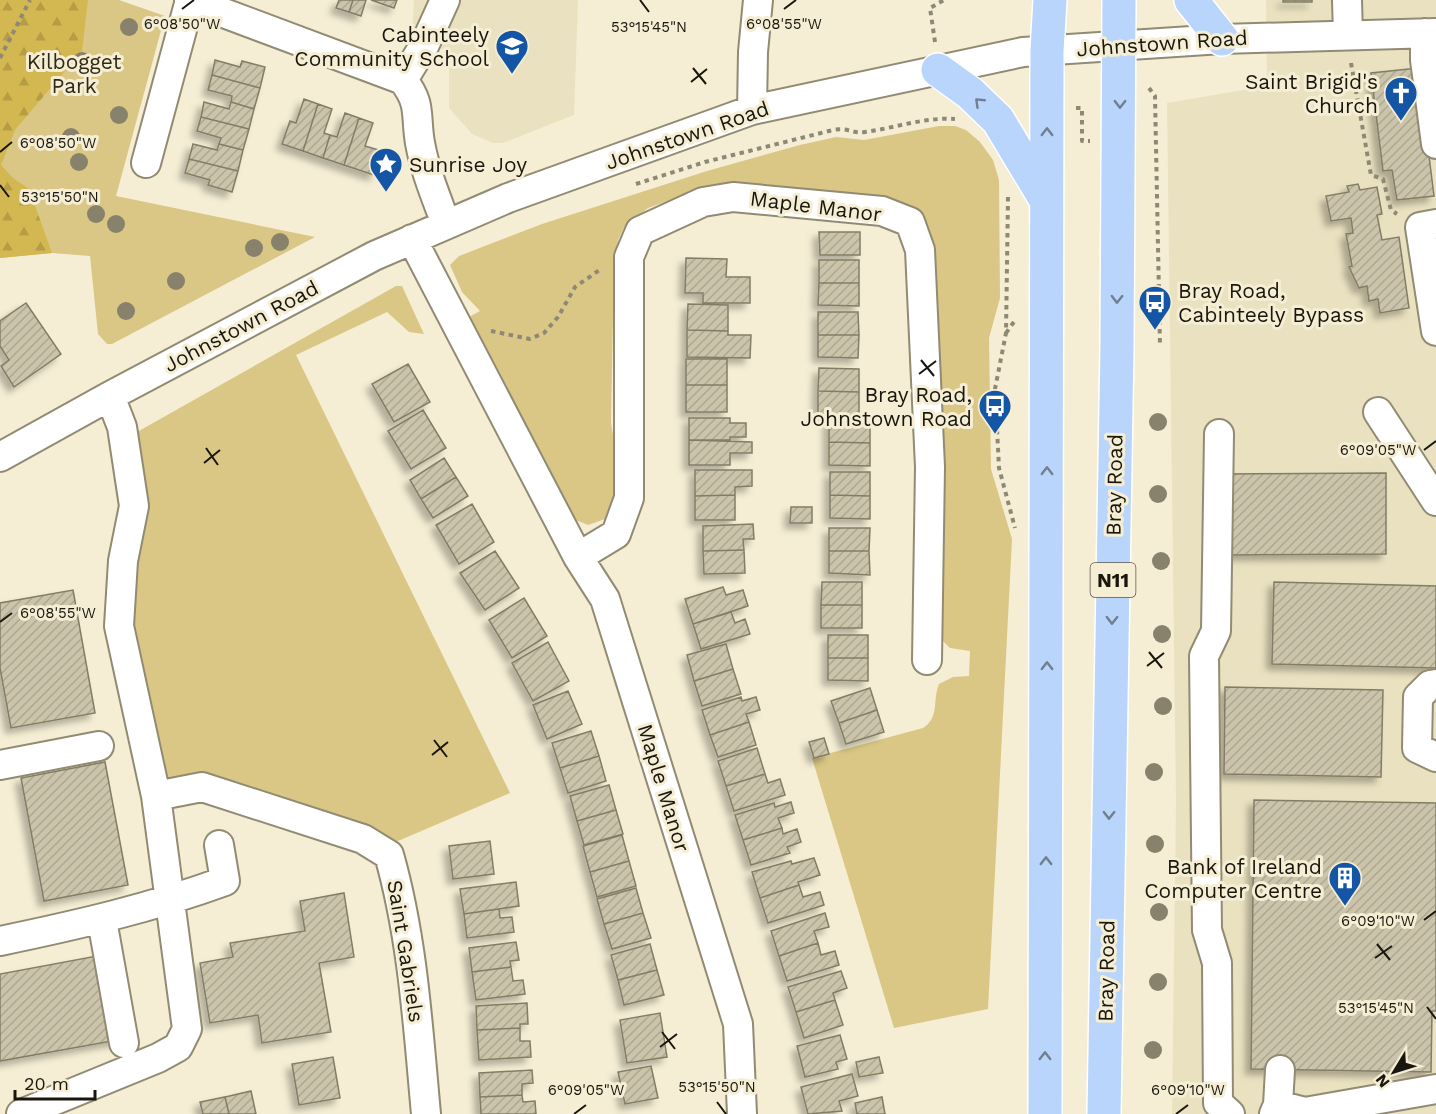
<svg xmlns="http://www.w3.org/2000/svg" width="1436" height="1114" viewBox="0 0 1436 1114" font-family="'Work Sans',sans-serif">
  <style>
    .built { fill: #eae1c0 }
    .green { fill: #dac785 }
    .forest { fill: url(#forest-firs) }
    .building { fill: url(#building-hatch); stroke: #837d66; stroke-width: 1.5; filter: url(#shadow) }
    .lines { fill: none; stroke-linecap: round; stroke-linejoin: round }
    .minor-casing { stroke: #918b73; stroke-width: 32 }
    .highway-casing { stroke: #fff; stroke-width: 36 }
    .path { stroke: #8e8977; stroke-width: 4; stroke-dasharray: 4.5 4.5; stroke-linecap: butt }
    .minor { stroke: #fff; stroke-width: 28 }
    .highway { stroke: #b9d5fb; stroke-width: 33 }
    .tree { fill: #88826d }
    .oneway { stroke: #717f90 }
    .ticks { fill: none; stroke: #19160d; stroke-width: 2 }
    .labels { text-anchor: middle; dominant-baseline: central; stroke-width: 6; stroke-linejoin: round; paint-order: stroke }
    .shield { fill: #f5eed4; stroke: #5b5749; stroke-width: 1.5 }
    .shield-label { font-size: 20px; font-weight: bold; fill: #19160d }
    .poi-label { font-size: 21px; fill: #19160d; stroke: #f5eed4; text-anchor: end }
    .street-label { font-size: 21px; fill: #19160d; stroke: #f5eed4 }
    .park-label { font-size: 21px; fill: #2f2a18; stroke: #f5eed4 }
    .ticks-label { font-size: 15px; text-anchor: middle; fill: #19160d; stroke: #f5eed4; stroke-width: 6; stroke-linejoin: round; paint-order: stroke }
  </style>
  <defs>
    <pattern id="forest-firs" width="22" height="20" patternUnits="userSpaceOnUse" patternTransform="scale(1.5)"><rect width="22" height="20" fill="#d3b750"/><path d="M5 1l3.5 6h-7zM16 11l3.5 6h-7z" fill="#b59d45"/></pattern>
    <pattern id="building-hatch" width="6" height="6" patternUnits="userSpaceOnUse" patternTransform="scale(1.5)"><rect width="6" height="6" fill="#cbc4ab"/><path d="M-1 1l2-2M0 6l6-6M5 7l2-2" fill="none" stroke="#aea892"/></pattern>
    <filter id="shadow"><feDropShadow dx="-5.5" dy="5.5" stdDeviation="3" flood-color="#0004"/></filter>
  </defs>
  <rect width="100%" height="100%" fill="#f5eed4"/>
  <path class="built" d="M414,0H578L574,115L503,143H493L472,134L449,108V51L412,38Z
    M1266,0H1436V1114H1172L1176,801L1167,103L1267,86Z"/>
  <path class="green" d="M0,0H119L165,16L116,196L315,237L112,344H107L98,334L90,256L52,253L0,258Z
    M939,126H955L966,130L980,142L993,160L999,180L1000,298L989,338L991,469L1012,539L988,1009L894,1028L812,758L923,728C940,717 932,701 939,684L953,677L969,676L970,651L950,648L940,638L928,256L897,207V200L714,184L648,208L624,227L618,240L614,260L611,423L623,494L608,518L588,525L571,518L467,318L480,311L462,292L450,265L459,256L542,224L707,171L800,145L836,137L864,140Z
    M396,286H402L424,334L409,332L387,312L296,355L510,793L384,847L164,776L150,746L129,599L137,432Z"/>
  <path class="forest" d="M0,0H88L82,51L15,130L1,165L13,178L29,189L52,253L0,258Z"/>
  <path class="building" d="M339,0H353L349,12L336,8Z
    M353,0H366L361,16L349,12Z
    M371,0H397L394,8Z
    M1283,0H1312V2H1283Z
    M215,60L240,67L242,61L265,67L260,88L212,75Z
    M1418,68L1434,196L1397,200L1392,170L1383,171L1371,73Z
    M212,75L260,88L254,109L231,102L232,96L208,90Z
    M304,99L318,104L303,151L282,144L290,121L296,123Z
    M204,102L229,109L231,102L254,109L249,129L201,117Z
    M318,104L332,109L324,133L330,135L323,158L303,151Z
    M345,113L359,118L344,165L323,158L330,135L337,137Z
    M201,117L249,129L243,150L219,144L221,138L197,131Z
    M359,118L373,123L365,146L382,151L374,175L344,165Z
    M193,144L217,150L219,144L243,150L238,171L189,159Z
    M189,159L238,171L232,192L208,185L210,180L185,173Z
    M1358,184L1360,190L1377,187L1382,214L1377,215L1382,240L1399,237L1409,308L1380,313L1378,299L1369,301L1367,286L1359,288L1349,267L1352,266L1346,234L1353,233L1351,218L1331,221L1326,196L1349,192L1347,186Z
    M819,232H860V255H820Z
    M686,258L727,259L726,277H750V303H703V293H685Z
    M819,260H859V283H819Z
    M819,283H859V306L818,305Z
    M26,303L61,354L14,387L1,366L9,360L0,346V321Z
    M688,304L728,305V331L687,330Z
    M818,312H858L859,335H818Z
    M687,330L728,331V335H751L750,358L687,357Z
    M818,335H859L858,358L818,357Z
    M686,359H727V385H686Z
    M408,364L430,402L394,422L372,384Z
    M819,368L859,369V392L818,391Z
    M686,385H727V412H686Z
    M818,391L859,392V415L818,414Z
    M423,410L446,448L411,469L388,431Z
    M689,418H730V423H746V437H730V440H689Z
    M829,420H870V443L829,442Z
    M689,440L752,442V453H730V465H689Z
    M829,442L870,443V466L829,465Z
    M444,458L456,477L421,499L410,480Z
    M695,470H752V486L735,487V495L695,496Z
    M830,472H870V496L830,495Z
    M1386,473V554L1228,555L1227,474Z
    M456,477L468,496L433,518L421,499Z
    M735,495V520H695V496Z
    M830,495L870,496V519L830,518Z
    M472,504L494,542L459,564L436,525Z
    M791,507H812V523H790Z
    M753,524L754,539H743L744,550L703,551V526Z
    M829,528H870L869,551H829Z
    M744,550L745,573L704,574L703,551Z
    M495,551L519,588L485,610L460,573Z
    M829,551H869L870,575L829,573Z
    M822,582H862V605H821Z
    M1274,582L1436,586V668L1272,664Z
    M723,587L726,595L743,590L748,606L693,624L685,599Z
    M73,590L95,713L11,728L0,668V603Z
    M524,598L547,636L512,658L489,620Z
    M821,605H862V628H821Z
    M731,612L735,623L745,619L750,634L701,649L693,624Z
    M828,635H868V658H828Z
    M548,642L569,681L533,701L512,663Z
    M726,644L733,669L694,681L687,655Z
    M828,658H868V681L828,680Z
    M733,669L741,694L702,706L694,681Z
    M1225,687L1383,690L1381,777L1224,774Z
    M870,688L877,710L839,723L831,701Z
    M568,691L582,724L547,739L533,705Z
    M741,697L742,701L756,697L760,710L746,714L749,722L710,735L702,710Z
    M877,710L884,732L846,744L839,723Z
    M749,722L756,745L718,757L710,735Z
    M591,731L599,756L560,768L552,743Z
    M824,738L829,754L814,758L809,742Z
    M757,748L765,774L726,786L718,761Z
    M599,756L606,781L568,793L560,768Z
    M105,762L128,885L44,901L21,778Z
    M765,774L768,783L780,779L785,795L734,811L726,786Z
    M609,785L616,810L577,821L570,796Z
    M1254,800L1436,803V1011H1432L1431,1072L1251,1069Z
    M791,802L794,813L778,818L782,828L743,840L735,815L774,803L775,807Z
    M616,810L623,834L584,845L577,821Z
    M782,828L783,834L797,829L801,842L787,847L790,853L751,865L743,840Z
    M622,835L629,861L590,872L583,846Z
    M490,841L494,874L453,879L449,846Z
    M814,858L820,875L798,882L799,885L760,898L752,872L791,861L792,864Z
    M629,861L636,886L597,897L590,872Z
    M516,882L519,906L464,914L460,889Z
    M799,885L803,897L820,892L824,905L768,923L760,898Z
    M636,888L643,913L604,924L597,899Z
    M344,893L354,957L319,963L331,1032L262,1043L258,1015L210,1023L200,963L233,957L230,943L305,931L300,901Z
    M499,909L500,918L512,917L514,932L467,938L464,914Z
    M643,913L651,938L612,949L604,924Z
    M825,913L829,927L814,931L818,943L779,956L771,931Z
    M516,942L519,960L510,961L511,967L472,972L469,948Z
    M818,943L821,955L835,951L839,965L787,981L779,956Z
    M650,944L657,970L618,980L611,955Z
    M102,955L118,1040L0,1061V974Z
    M511,967L513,981L523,980L525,994L476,1000L472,972Z
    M657,970L664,995L624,1005L618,980Z
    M841,971L847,988L833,993L835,1000L796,1012L788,987Z
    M835,1000L843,1025L804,1038L796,1012Z
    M527,1003L528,1024H520V1028L477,1030L476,1006Z
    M660,1013L667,1057L627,1063L620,1020Z
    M520,1028V1041H530L531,1057L479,1060L477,1030Z
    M840,1035L847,1059L836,1062L838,1069L805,1077L797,1046Z
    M333,1057L340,1098L299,1105L292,1064Z
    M879,1057L883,1073L859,1077L856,1062Z
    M651,1066L658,1098L625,1104L618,1072Z
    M532,1070L533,1083L522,1084V1095L480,1097L479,1073Z
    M852,1074L858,1096L839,1101L842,1111L808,1114L801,1087Z
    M251,1091L256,1114H229L225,1097Z
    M522,1095L523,1102L535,1101L536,1114H481L480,1097Z
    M225,1097L229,1114H203L200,1102Z
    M882,1097L885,1114H857L855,1103Z"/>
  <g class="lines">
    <g class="minor-casing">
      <path id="minor" d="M189,0L403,80C422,105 415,114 420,143C425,171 436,197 446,224
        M1347,0L1348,35
        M1425,33V60L1436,144
        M403,80L425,44L445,0
        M752,110L753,52L758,0
        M146,163L190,0
        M1436,224L1420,227L1436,331
        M412,239L578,557L605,599L738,1024L742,1114
        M1378,412L1436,501
        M1219,434L1216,631L1204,656L1207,930L1217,963L1218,1103L1230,1114
        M0,457L110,396L374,256L508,198L752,110L1023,52L1222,39L1436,33
        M578,557L616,534L629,498V257L640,231L703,202L733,197L882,211L910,222L920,250L930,467L927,660
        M1436,684L1430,685L1418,697L1417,748L1436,757
        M0,765L99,746
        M156,796L202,787L363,839L389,855C413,939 418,1028 426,1114
        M102,920L124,1043
        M0,941C77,925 151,908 225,881L219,845
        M1278,1105L1305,1112L1436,1089
        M21,1114L158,1058L178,1047L187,1029L156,796L119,626L123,561L134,506L122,427L110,396
        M1274,1114L1278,1105L1280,1070"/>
    </g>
    <g class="highway-casing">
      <path id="highway" d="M1191,0L1222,39
        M938,70L970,93L998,120L1046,200
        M1045,1114L1047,51L1050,0
        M1104,1114L1117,346L1119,0"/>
    </g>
    <path class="path" d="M935,42L930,8L944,0
      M0,58L30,0
      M1351,63L1371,175L1383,179L1391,210L1397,214
      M1149,88L1155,96L1160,346
      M1076,108H1082V141H1090
      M636,184L705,162L833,130C847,127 853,134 865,132C895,128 924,117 955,119
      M1008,197L1006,333L995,389L999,468L1015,528
      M491,331L530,339L544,333L558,317L575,287L601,269
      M1006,333L1016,319"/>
    <use href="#minor" class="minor"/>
    <use href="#highway" class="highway"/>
  </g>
  <g class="tree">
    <circle cx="129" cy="27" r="9"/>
    <circle cx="82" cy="61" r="9"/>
    <circle cx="119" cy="115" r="9"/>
    <circle cx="71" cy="137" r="9"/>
    <circle cx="79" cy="162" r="9"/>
    <circle cx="96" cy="214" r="9"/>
    <circle cx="116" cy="224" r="9"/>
    <circle cx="280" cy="242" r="9"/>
    <circle cx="254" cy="248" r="9"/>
    <circle cx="176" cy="281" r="9"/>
    <circle cx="126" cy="311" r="9"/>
    <circle cx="1158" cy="422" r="9"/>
    <circle cx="1158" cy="494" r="9"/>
    <circle cx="1161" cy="561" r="9"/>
    <circle cx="1162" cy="634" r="9"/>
    <circle cx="1163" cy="706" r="9"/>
    <circle cx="1154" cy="772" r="9"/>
    <circle cx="1155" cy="844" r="9"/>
    <circle cx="1159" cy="912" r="9"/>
    <circle cx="1158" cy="982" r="9"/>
    <circle cx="1153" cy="1050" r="9"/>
  </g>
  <defs><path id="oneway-chevron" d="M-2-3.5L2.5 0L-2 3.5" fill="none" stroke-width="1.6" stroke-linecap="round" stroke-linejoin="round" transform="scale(1.5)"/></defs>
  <g class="oneway">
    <use href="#oneway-chevron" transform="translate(979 102) rotate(-136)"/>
    <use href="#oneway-chevron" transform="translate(1120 104) rotate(91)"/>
    <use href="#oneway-chevron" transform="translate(1047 132) rotate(-90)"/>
    <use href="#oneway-chevron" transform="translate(1117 299) rotate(91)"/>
    <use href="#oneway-chevron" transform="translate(1047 471) rotate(-90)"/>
    <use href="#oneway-chevron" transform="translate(1112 620) rotate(91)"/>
    <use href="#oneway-chevron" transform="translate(1047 666) rotate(-90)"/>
    <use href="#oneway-chevron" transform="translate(1109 815) rotate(91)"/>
    <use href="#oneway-chevron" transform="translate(1046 861) rotate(-90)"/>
    <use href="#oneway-chevron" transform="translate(1045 1056) rotate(-90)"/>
  </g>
  <path class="ticks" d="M640,0L649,12M182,9L194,0M784,9L796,0M693,68L706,84M691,82L707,69M0,152L12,142M0,185L9,197M921,360L934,376M919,374L936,361M206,448L218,465M1424,450L1436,441M204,463L220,450M0,622L12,613M1149,652L1162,668M1147,666L1164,653M434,740L447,757M432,755L448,742M1424,920L1436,911M1377,944L1390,960M1375,958L1392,946M1427,1007L1436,1019M662,1032L675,1049M660,1047L677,1034M717,1102L726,1114M574,1114L586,1105M1176,1114L1188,1105"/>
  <defs>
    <g id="school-pin" transform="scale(1.725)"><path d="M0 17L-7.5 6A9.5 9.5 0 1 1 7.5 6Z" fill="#1455a5" stroke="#f5eed4"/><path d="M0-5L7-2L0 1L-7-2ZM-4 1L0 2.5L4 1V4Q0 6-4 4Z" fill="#fff"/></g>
    <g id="church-pin" transform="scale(1.725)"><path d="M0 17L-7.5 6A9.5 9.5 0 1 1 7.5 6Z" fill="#1455a5" stroke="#f5eed4"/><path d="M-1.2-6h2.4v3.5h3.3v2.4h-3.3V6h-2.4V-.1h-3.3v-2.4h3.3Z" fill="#fff"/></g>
    <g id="sight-pin" transform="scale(1.725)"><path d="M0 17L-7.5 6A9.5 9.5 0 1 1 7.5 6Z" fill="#1455a5" stroke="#f5eed4"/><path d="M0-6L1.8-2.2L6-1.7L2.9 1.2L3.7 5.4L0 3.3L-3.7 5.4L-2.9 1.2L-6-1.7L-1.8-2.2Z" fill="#fff"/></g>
    <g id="bus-pin" transform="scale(1.725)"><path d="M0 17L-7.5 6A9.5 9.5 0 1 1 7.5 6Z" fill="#1455a5" stroke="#f5eed4"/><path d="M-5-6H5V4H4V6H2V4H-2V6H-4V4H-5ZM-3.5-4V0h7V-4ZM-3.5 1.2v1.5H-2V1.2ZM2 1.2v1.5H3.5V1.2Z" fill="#fff"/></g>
    <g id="building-pin" transform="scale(1.725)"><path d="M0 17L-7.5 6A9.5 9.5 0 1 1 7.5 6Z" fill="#1455a5" stroke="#f5eed4"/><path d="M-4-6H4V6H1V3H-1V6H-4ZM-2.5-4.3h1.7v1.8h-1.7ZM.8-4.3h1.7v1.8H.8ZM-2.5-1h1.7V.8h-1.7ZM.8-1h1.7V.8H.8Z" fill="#fff"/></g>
  </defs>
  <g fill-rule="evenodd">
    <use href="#school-pin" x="512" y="46"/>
    <use href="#church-pin" x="1401" y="93"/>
    <use href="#sight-pin" x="386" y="164"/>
    <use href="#bus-pin" x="1155" y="302"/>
    <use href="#bus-pin" x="995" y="406"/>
    <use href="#building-pin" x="1345" y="878"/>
  </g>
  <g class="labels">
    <rect class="shield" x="1090.5" y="563" width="45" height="34" rx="4.5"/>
    <g class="shield-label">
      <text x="1113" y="580">N11</text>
    </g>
    <g class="poi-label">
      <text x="489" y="34">Cabinteely<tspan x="489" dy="24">Community School</tspan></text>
      <text x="1378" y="81">Saint Brigid's<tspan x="1378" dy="24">Church</tspan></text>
      <text x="409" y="164" text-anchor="start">Sunrise Joy</text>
      <text x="1178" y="290" text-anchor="start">Bray Road,<tspan x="1178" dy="24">Cabinteely Bypass</tspan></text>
      <text x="972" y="394">Bray Road,<tspan x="972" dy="24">Johnstown Road</tspan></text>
      <text x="1322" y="866">Bank of Ireland<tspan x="1322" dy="24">Computer Centre</tspan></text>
    </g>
    <g class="street-label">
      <text transform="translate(1162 43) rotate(-4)">Johnstown Road</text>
      <text transform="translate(687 135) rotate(-19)">Johnstown Road</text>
      <text transform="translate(816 206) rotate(7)">Maple Manor</text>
      <text transform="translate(241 326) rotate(-28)">Johnstown Road</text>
      <text transform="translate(1114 485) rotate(-89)">Bray Road</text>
      <text transform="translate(664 788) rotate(73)">Maple Manor</text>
      <text transform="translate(406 951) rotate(81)">Saint Gabriels</text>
      <text transform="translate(1106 971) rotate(-89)">Bray Road</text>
    </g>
    <g class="park-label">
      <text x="74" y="61">Kilbogget<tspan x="74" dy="24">Park</tspan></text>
    </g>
  </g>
  <g class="ticks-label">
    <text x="182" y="29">6°08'50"W</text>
    <text x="784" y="29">6°08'55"W</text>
    <text x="649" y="32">53°15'45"N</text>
    <text x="58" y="148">6°08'50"W</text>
    <text x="60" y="202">53°15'50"N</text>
    <text x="1378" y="455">6°09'05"W</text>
    <text x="58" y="618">6°08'55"W</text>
    <text x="1378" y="926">6°09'10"W</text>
    <text x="1376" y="1013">53°15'45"N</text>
    <text x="717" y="1092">53°15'50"N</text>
    <text x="586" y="1095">6°09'05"W</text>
    <text x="1188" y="1095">6°09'10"W</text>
  </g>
  <g transform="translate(1394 1072) rotate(232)" stroke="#f5eed4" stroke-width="4.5" paint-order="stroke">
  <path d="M0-4.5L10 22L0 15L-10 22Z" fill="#19160d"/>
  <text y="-9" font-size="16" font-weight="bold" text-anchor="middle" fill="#19160d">N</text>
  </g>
  <path d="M15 1090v9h80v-9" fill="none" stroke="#19160d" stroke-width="3"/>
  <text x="24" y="1090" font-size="18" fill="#19160d" stroke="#f5eed4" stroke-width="4.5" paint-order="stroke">20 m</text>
</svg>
